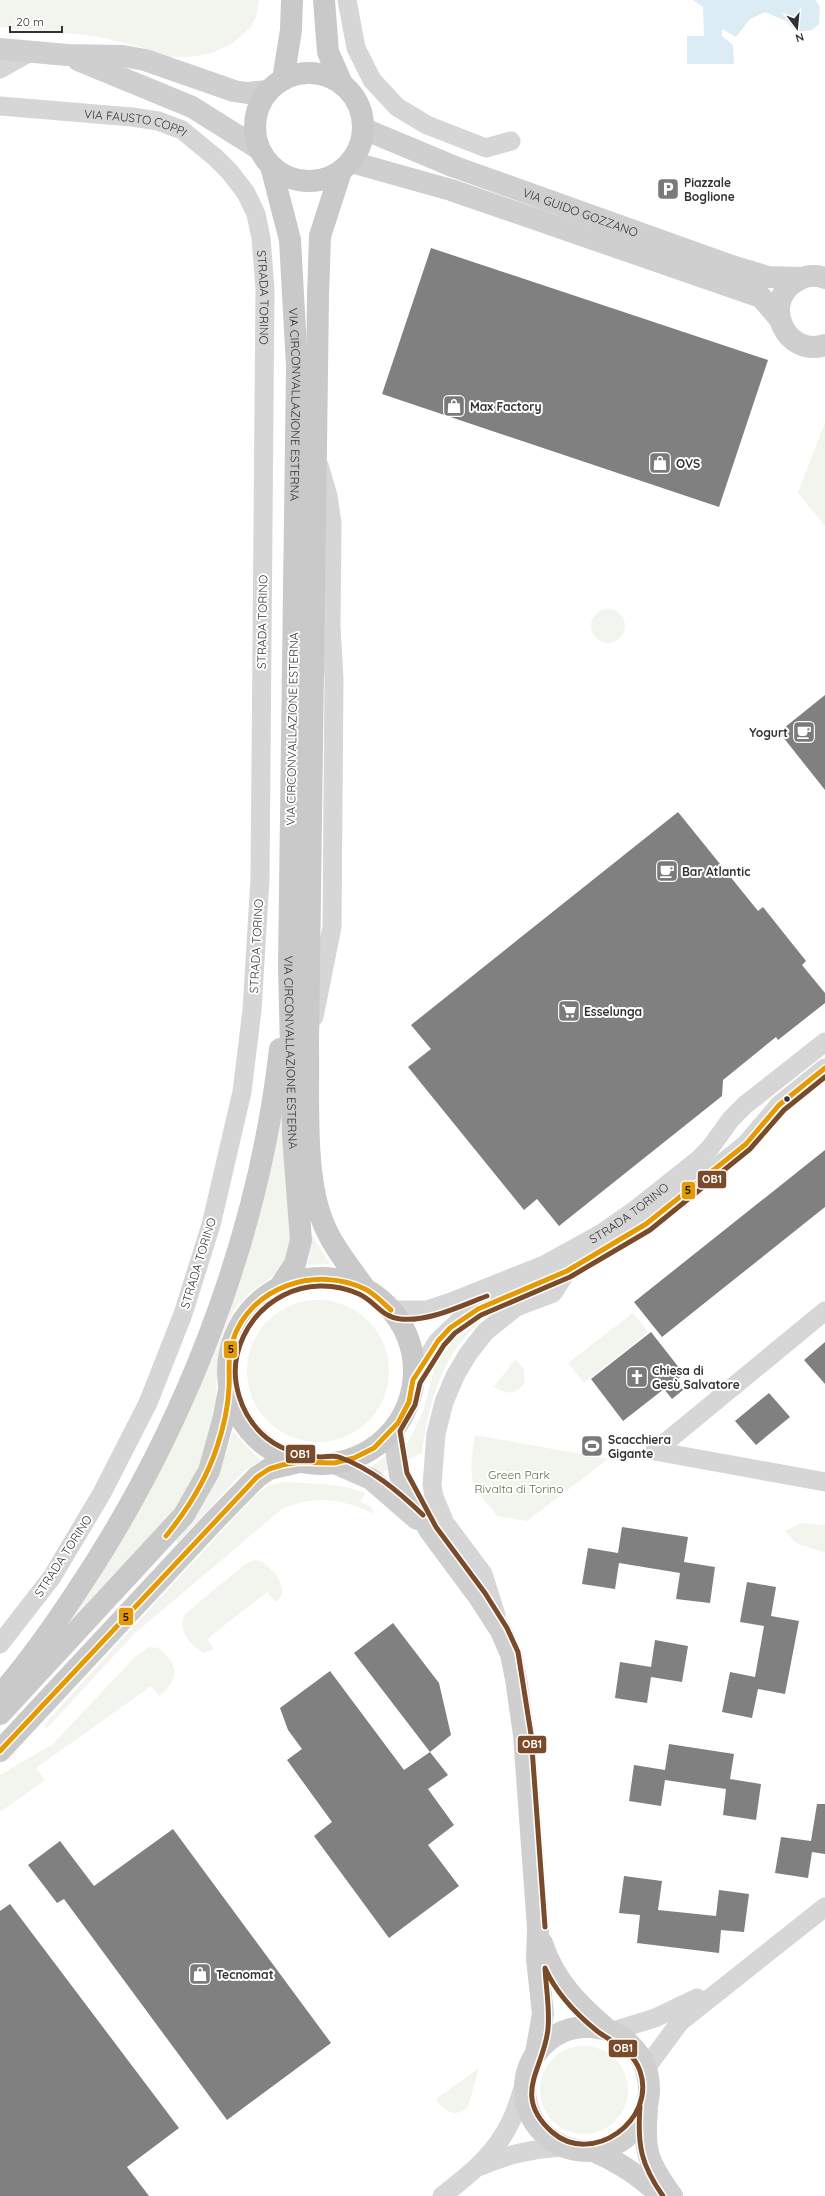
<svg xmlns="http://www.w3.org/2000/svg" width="825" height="2196" viewBox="0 0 825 2196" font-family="Quicksand,sans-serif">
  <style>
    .green { fill: #f1f5ed }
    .water { fill: #dcecf4 }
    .building { fill: #808080 }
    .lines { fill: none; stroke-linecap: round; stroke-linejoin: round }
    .street { stroke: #d6d6d6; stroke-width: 19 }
    .secondary { stroke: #cfcfcf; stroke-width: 22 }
    .primary { stroke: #c9c9c9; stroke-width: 22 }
    .bus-1-casing { stroke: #fff; stroke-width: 8 }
    .bus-2-casing { stroke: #fff; stroke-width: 8 }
    .bus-1 { stroke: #e39a05; stroke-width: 5 }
    .bus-2 { stroke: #7a4b2a; stroke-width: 5 }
    .bus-dot { fill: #323232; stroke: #fff; stroke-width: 1.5 }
    .labels { text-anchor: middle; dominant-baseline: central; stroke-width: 4; stroke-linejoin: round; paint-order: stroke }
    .street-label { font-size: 12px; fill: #323232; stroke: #fff }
    .poi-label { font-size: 12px; font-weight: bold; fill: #323232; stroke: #fff; text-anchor: start }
    .park-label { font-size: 12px; fill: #58713d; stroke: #fff }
    .line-badge { stroke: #fff; stroke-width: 1.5 }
    .badge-label { font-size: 11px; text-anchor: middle; font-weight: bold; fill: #fff }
    .pale-badge-label { font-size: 11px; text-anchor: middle; font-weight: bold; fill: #111 }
  </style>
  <rect width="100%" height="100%" fill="#fff"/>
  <path class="green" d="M0,0H259L256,17L250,28L233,43L212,53L190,57H170L133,45L95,36L0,27Z
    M825,422V526L798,493Z
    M591 626a17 17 0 1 1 34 0a17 17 0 1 1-34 0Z
    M284,1085L292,1250L278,1272L247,1295L234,1310L224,1331L218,1353L215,1412L206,1455L183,1503L70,1629L64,1624L166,1455Z
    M312,1235L330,1264L308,1265Z
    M247 1371a71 71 0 1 1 142 0a71 71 0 1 1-142 0Z
    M489,1313C477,1325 463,1337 454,1352C434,1383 427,1418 422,1453L403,1462V1452L423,1412L439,1351L468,1320Z
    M633,1313L648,1332L584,1383L568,1363Z
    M515,1359L524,1369L525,1381C518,1395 506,1395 494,1387Z
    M233,1431L243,1443L261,1460L241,1474L178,1543L176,1541C204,1505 220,1475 233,1431Z
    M475,1435L608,1459L527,1521L497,1516C493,1509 477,1492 475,1489C468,1473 473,1451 475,1435Z
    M386,1456L388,1469L379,1476L368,1469Z
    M282,1482C310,1484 338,1482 365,1493L360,1502L370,1506L375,1514C342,1499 317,1494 282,1509L134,1634L47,1728L44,1725L131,1629L256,1495L268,1486Z
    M801,1523L825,1525V1553L796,1543L785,1531Z
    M254,1560C268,1561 287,1583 281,1597L275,1602L267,1592L207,1639L214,1649L204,1653C190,1645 177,1630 185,1614L244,1565Z
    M149,1647L158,1648C179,1664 180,1680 159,1696L151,1686L36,1768L45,1780L0,1812V1775L53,1744L134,1658Z
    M540 2090a44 44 0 1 1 88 0a44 44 0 1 1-88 0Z
    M479,2068L468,2107C455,2119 444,2111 436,2099Z"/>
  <path class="water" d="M693,0H815L820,7L819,24L812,30L797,32L786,21L765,12L750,19L736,37L722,29V36L733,45L734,64H687V36H704L703,7Z"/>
  <path class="building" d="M431,248L768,360L719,507L382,394Z
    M825,695V790L779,732Z
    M678,812L758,911L763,907L806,961L802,965L825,993V1003L778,1040L776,1037L723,1080L722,1096L559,1226L537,1199L524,1210L408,1067L431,1049L411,1025Z
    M825,1150V1207L662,1337L634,1302Z
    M651,1332L684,1374L675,1381L683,1390L672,1399L664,1389L623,1421L591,1379Z
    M825,1342V1384L804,1360Z
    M769,1393L790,1417L756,1445L735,1421Z
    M622,1527L688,1537L684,1562L715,1567L710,1603L676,1599L680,1573L619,1563L615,1589L582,1584L588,1548L618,1553Z
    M747,1582L776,1587L771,1616L799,1621L785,1694L758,1689L752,1718L722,1712L730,1672L755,1677L764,1626L740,1622Z
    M393,1623L439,1683L451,1735L430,1752L354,1653Z
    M655,1640L688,1646L682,1682L651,1677L647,1703L615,1698L620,1662L651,1667Z
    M330,1671L404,1770L430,1752L448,1775L428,1789L454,1825L428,1845L459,1886L389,1938L314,1836L332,1822L287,1760L302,1749L288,1730L280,1708Z
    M669,1744L734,1754L730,1779L761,1784L756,1820L723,1815L726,1789L665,1780L661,1806L629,1801L634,1765L665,1770Z
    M817,1804H825V1854L812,1852L808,1878L775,1873L781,1837L811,1841Z
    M173,1829L331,2043L227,2120L64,1899L57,1903L28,1865L60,1841L94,1886Z
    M624,1876L662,1881L658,1910L716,1916L719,1890L749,1894L744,1932L721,1930L719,1953L637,1943L640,1915L619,1913Z
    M10,1904L179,2128L127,2167L149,2196H0V1911Z"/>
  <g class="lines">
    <g class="street">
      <path d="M347,0L356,48L372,80L397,107L427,125L486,148L511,141"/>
      <path d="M0,69L32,51"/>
      <path id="s1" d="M0,106L132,117L158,121L182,130L216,158L230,172L246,193L256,214L261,238L265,289L260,879L252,1010L242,1092L211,1225L183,1314L148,1403L102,1493L52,1577L0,1644"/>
      <path d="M314,1017L332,927L334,678L331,627L332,523L328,496L319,465"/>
      <path id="s2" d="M391,1310H427L451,1302L544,1265L602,1233L635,1210L698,1160L710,1148L731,1119L745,1105L825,1042"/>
      <path d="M413,1380L438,1341L462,1318L478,1309L567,1271L618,1242L646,1224L746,1144L779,1105L825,1068"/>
      <path d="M655,1451L825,1311"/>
      <path d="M655,1451L825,1482"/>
      <path d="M496,1615L483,1574L445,1523L434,1497L432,1485L436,1434L444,1402L455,1376L468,1354L485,1332L516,1307L553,1293L567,1271"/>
      <path d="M613,2031L655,2018L697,1998"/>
      <path d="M646,2068L680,2022L825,1907"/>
      <path d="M481,2166C509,2154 532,2149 563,2147"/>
      <path d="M442,2196C469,2175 496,2154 511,2121C517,2109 520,2096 525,2083"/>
    </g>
    <g class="secondary">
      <path d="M0,49L67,55L123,56L145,60L234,91L247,93L268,91"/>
      <path d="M78,60L192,107L259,149"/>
      <path id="s3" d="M364,129L455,167L732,266L768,277L801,278"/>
      <path d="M351,162L451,190L761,297L779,318"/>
      <path d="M825,278C815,274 804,276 795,282C761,303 786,358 825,345"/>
      <path d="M393,1430L400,1475L430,1531L479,1597L501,1631L511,1654L516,1679L524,1735L538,1928L537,1959L543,2014L536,2053"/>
      <path d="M334,1463L371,1479L417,1519"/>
      <path d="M542,1943C554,1981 579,2005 608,2030"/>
      <circle cx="587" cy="2089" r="62"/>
      <path d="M647,2110C643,2151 648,2163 672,2196"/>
      <path d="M593,2151C620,2162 640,2177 662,2196"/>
    </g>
    <g class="primary">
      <path d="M324,0L328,52L342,84"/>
      <circle cx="309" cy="127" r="54"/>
      <path d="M283,80L291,30L292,0"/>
      <path id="s4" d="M271,166L290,240L297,366L289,966L293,1136L301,1240L295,1264L279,1288"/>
      <path d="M341,171L320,236L318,296L308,1044C309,1094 304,1171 321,1217C330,1244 350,1267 366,1290"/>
      <circle cx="321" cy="1371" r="93"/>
      <path d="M0,1695C26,1665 49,1633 71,1600C181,1438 258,1244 280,1049"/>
      <path d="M0,1714L184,1515L209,1471L224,1417L229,1389"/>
      <path d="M0,1751L214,1521L257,1477L269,1469L299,1462"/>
    </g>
    <g class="bus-1-casing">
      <path id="bus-1" d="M166,1536C188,1509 206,1480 217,1447C223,1429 228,1408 229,1388C230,1372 227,1357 233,1340C250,1287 316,1265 365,1289C375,1294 383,1303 391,1310
        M0,1751L257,1477L269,1469L282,1465L299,1462L334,1463L354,1458L374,1448L398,1423L409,1402L413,1380L438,1341L450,1328L478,1309L567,1271L646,1224L746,1144L779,1105L825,1068"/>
    </g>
    <g class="bus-2-casing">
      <path id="bus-2" d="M423,1515C398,1491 372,1469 339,1457C333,1455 327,1457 321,1457C299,1456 276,1448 261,1433C241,1413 231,1382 237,1355C250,1300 307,1271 359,1294C375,1301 381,1317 400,1319C429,1322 460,1306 487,1296
        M545,1927L531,1734L518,1652L507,1628L485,1593L436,1527L407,1473L400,1431L415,1405L420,1383L444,1345L455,1333L481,1315L570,1277L650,1230L750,1149L784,1110L825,1077
        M545,1968C556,1993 576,2014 597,2031C613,2043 632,2049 640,2071C657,2120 592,2167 552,2132C511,2095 544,2069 548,2029C550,2008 546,1989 545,1968Z
        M640,2106C637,2145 641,2165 663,2196"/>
    </g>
    <use href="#bus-1" class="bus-1"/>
    <use href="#bus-2" class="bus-2"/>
  </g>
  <defs>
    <g id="parking-square" transform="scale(1.15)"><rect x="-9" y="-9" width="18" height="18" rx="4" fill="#7a7a7a" stroke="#fff"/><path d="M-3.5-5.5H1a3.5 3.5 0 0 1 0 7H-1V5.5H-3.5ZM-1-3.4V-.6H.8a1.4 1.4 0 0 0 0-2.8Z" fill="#fff"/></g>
    <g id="shop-square" transform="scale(1.15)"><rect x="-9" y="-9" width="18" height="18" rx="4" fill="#7a7a7a" stroke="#fff"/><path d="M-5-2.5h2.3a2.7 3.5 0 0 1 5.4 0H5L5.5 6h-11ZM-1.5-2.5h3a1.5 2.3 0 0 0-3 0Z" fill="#fff"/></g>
    <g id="cafe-square" transform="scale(1.15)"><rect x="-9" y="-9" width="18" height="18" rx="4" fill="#7a7a7a" stroke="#fff"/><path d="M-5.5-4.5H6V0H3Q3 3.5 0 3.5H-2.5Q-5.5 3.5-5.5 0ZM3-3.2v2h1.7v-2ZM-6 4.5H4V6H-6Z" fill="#fff"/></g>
    <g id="supermarket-square" transform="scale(1.15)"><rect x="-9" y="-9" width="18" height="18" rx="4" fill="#7a7a7a" stroke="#fff"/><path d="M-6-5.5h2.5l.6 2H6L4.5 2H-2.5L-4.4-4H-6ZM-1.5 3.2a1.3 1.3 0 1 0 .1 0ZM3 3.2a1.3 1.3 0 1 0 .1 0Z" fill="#fff"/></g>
    <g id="church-square" transform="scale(1.15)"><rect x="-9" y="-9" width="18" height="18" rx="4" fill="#7a7a7a" stroke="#fff"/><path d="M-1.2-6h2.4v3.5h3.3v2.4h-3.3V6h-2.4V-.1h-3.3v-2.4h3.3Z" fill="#fff"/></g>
    <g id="stadium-square" transform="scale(1.15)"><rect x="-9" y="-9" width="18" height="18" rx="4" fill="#7a7a7a" stroke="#fff"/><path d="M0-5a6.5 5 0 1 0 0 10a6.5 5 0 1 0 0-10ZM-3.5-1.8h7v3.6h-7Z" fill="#fff"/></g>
  </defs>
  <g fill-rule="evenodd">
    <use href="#parking-square" x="668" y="189"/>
    <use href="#shop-square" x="454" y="406"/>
    <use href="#shop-square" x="660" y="463"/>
    <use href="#cafe-square" x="804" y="732"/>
    <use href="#cafe-square" x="667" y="871"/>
    <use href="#supermarket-square" x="569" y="1011"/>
    <use href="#church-square" x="637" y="1377"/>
    <use href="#stadium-square" x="592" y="1446"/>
    <use href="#shop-square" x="200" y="1974"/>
  </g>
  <circle class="bus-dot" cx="787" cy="1099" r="3.5"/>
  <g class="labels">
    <g class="street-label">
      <text stroke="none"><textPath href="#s1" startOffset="137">VIA FAUSTO COPPI</textPath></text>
      <text stroke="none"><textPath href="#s3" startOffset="232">VIA GUIDO GOZZANO</textPath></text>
      <text stroke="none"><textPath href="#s1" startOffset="382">STRADA TORINO</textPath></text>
      <text stroke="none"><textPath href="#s4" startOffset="241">VIA CIRCONVALLAZIONE ESTERNA</textPath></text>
      <text transform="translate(262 622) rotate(-89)">STRADA TORINO</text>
      <text transform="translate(292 729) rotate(-89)">VIA CIRCONVALLAZIONE ESTERNA</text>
      <text transform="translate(256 946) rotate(-87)">STRADA TORINO</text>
      <text stroke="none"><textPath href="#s4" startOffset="889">VIA CIRCONVALLAZIONE ESTERNA</textPath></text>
      <text stroke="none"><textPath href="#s2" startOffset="261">STRADA TORINO</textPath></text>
      <text transform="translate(198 1263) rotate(-73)">STRADA TORINO</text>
      <text transform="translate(63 1556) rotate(-57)">STRADA TORINO</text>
    </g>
    <g class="poi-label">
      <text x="684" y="182">Piazzale<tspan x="684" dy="14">Boglione</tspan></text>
      <text x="470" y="406">Max Factory</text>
      <text x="676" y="463">OVS</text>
      <text x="788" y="732" text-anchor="end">Yogurt</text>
      <text x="682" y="871">Bar Atlantic</text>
      <text x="584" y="1011">Esselunga</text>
      <text x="652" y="1370">Chiesa di<tspan x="652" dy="14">Gesù Salvatore</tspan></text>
      <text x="608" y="1439">Scacchiera<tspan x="608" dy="14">Gigante</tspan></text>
      <text x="216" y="1974">Tecnomat</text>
    </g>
    <g class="park-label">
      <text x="519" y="1474">Green Park<tspan x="519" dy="14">Rivalta di Torino</tspan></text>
    </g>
  </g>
  <g class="line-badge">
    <rect x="697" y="1170" width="30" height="19" rx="4" fill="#7a4b2a"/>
    <rect x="681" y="1181" width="15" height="19" rx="4" fill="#e39a05"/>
    <rect x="223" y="1340" width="15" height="19" rx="4" fill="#e39a05"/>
    <rect x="285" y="1444" width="31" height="20" rx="4" fill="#7a4b2a"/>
    <rect x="118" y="1607" width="16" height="19" rx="4" fill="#e39a05"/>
    <rect x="517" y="1735" width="30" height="19" rx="4" fill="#7a4b2a"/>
    <rect x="608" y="2039" width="30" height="19" rx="4" fill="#7a4b2a"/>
  </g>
  <g class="badge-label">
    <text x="712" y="1183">OB1</text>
    <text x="300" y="1458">OB1</text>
    <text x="532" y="1748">OB1</text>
    <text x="623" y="2052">OB1</text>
  </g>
  <g class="pale-badge-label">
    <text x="688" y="1194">5</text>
    <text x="231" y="1353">5</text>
    <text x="126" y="1621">5</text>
  </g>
  <g transform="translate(797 28) rotate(164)" stroke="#ffffff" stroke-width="3" paint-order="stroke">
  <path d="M0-3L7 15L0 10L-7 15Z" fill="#323232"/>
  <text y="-6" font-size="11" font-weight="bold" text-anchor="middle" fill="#323232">N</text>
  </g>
  <path d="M10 26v6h52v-6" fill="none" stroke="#323232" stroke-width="2"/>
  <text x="16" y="26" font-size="12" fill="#323232" stroke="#ffffff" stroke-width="3" paint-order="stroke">20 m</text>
</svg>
